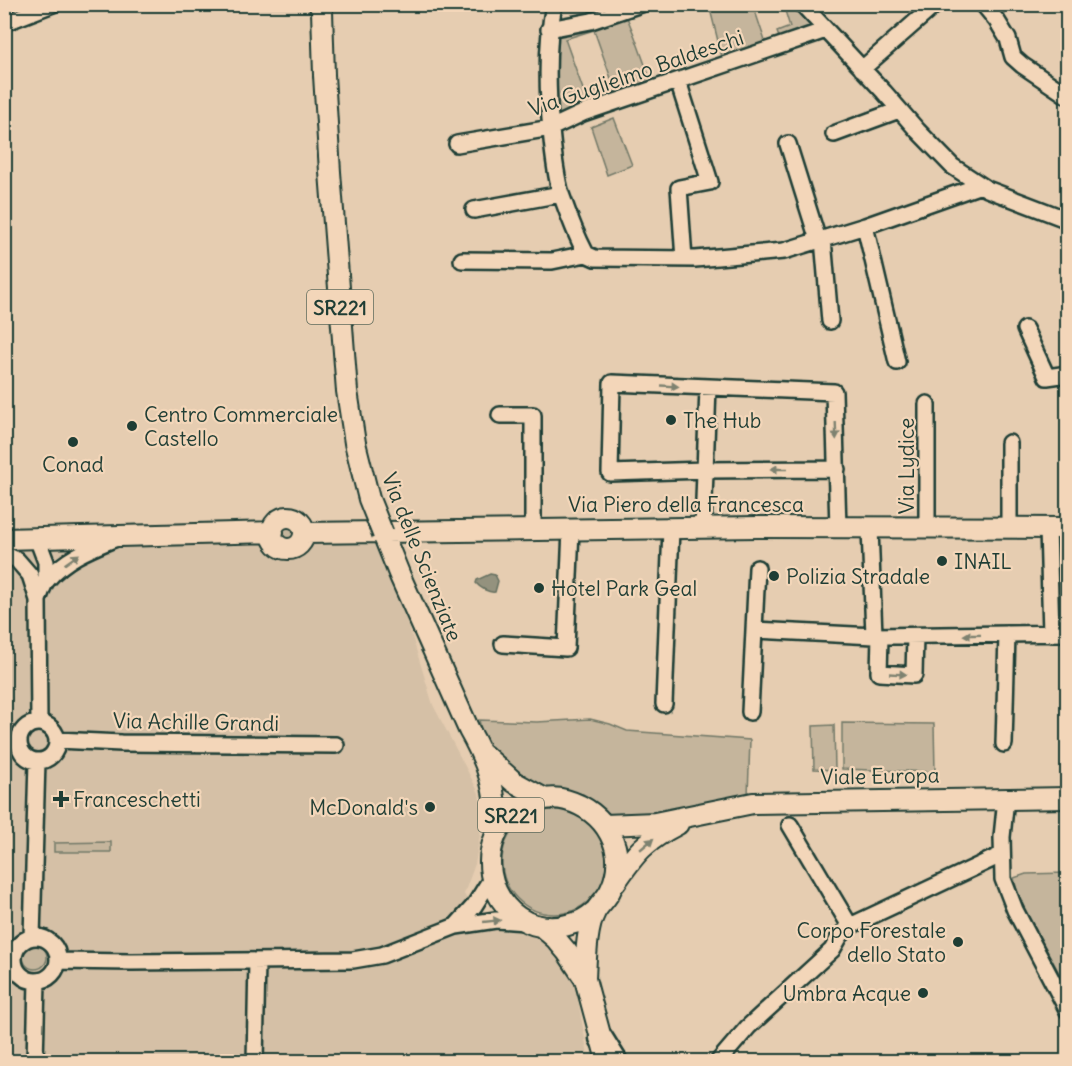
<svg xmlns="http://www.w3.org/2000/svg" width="1072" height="1066" viewBox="0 0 1072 1066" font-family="Delius,sans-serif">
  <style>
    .built { fill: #d5c0a6 }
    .green { fill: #c5b59c; stroke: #727968; stroke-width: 1.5; fill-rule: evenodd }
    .water { fill: #94927e; stroke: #657060; stroke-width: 1.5 }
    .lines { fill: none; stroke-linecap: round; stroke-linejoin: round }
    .minor-casing { stroke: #1f3d34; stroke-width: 20 }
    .major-casing { stroke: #1f3d34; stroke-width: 24 }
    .highway-casing { stroke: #1f3d34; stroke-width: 27 }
    .minor { stroke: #f3d6b9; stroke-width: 15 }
    .major { stroke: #f3d6b9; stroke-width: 20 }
    .highway { stroke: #f3d6b9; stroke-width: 22 }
    .major-bridge-casing { stroke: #1f3d34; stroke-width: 24; stroke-linecap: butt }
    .major-bridge { stroke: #f3d6b9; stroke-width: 20 }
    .oneway { fill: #7e8270 }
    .poi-dot { fill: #1f3d34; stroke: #f3d6b9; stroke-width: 2 }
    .labels { text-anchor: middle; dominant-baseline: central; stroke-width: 4.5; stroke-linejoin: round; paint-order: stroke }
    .shield { fill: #f3d6b9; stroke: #5f6b5c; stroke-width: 1.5 }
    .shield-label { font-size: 20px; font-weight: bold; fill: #1f3d34 }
    .street-label { font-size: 21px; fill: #1f3d34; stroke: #f3d6b9 }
    .poi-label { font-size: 21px; fill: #1f3d34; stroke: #f3d6b9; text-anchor: start }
  </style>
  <rect width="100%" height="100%" fill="#e6cdb1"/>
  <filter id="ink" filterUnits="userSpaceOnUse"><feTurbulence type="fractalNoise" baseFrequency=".0167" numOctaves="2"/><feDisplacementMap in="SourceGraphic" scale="12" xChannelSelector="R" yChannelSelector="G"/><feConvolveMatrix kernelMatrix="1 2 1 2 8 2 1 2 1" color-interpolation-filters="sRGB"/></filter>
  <g filter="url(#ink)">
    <path class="built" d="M379,536L394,577L433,705L479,793L483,818L475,864L464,894L484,931H514L536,936L555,947L576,989L589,1061L5,1062V547Z"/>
    <path class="green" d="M783,4L802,5L826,30L782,45L777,32L790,27Z
      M709,5H753L768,50L724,65Z
      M624,10L635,37L652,84L551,128L549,29ZM594,30L613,84L585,95L565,39Z
      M614,118L632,165L607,175L591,127Z
      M274 533a15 15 0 1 1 30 0a15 15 0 1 1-30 0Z
      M590,719L610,724L627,731L750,740L748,795L664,815L611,816L583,794L525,783L492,754L481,729L479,720L537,722Z
      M842,723L934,724L935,772L842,769Z
      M834,725L835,770L814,769L813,726Z
      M502 862a52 52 0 1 1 104 0a52 52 0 1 1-104 0Z
      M111,842V852H54V843Z
      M1067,873V987L1019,900L1014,878L1026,874Z
      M23 957a12 12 0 1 1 24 0a12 12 0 1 1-24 0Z"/>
    <path class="water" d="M490,574L495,575L498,581L495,592C489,593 480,588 476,583L477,580Z"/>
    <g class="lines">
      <g class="minor-casing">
        <path id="minor" d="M554,4C546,46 547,88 551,130C553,151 555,173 561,194C568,214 576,235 586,254
          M802,4L884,92L918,131L952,166L987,189L1068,220
          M983,4L997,21L1008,39L1013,57L1022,65L1068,96
          M4,23L53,4
          M549,29L591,21L641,4
          M862,69L936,4
          M678,81L710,182L679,188L684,259
          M834,134L899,110
          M457,144L551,128L583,113L826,30
          M788,144L818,240
          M474,210L561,194
          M865,226L897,362
          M823,239L830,321
          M586,254L595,258L695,259L784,251L865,226L981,185
          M462,260L552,261L586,254
          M1025,329L1047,377L1068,374
          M500,415H533V529
          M1009,443V527
          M837,469L705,470L610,473L612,383L834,392L838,528
          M703,528L708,387
          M870,528L874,636L1068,633
          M927,528V404
          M1048,528L1051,634
          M37,538L46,562V580
          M4,554L17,560L30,575L38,600L39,723
          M38,600C41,593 43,584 48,579C66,558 90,549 114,539
          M754,630L874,636
          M880,636L879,673L914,675L915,636
          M503,644L566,648L571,529
          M664,704L671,529
          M750,712L757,568
          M19 742a19 19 0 1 1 38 0a19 19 0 1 1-38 0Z
          M57,740L121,743L336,745
          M1004,744L1007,634
          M1006,798L1002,837L1003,879L1015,910L1068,1011
          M790,825L850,926
          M456,926L474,906L491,879
          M32,937L37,761
          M14 959a22 22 0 1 1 44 0a22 22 0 1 1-44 0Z
          M58,961L131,962L353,960L382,955L456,926L496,920L525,922
          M35,1062L37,981
          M255,1062L257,961
          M718,1062L748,1027L832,950L840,936L850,926L1001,855"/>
      </g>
      <g class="major-casing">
        <path id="major" d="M319,4L322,11L324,75
          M272 533a16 16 0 1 1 32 0a16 16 0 1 1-32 0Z
          M304,533L758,527L1068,528
          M383,534L400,576L469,730C489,765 496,791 497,831
          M4,539L273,532
          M484,755L514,782L545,799
          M605,825L655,823L753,803L1068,798
          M615,883C636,852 645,841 678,824
          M541,926L556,939L567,952L585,979L605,1053
          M585,979C586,960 586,929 595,912C599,904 607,899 611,889C629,850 605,811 566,800C551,796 535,800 522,807C510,813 500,824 495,837C475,887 518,941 571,924C581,922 588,917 595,911"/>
      </g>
      <g class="highway-casing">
        <path id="highway" d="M601,1038L616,1062"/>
      </g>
      <use href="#minor" class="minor"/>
      <use href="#major" class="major"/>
      <use href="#highway" class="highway"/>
      <g class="major-bridge-casing">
        <path id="major-bridge" d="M324,75L330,172L347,391L355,443L369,499L383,534"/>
      </g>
      <use href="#major-bridge" class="major-bridge"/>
    </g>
    <defs><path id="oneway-solid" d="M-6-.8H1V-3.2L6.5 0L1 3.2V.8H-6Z" transform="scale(1.5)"/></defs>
    <g class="oneway">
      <use href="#oneway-solid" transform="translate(670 386) rotate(3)"/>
      <use href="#oneway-solid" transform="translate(836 431) rotate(88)"/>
      <use href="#oneway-solid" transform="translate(779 469) rotate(180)"/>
      <use href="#oneway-solid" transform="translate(72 559) rotate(-35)"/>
      <use href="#oneway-solid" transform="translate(972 635) rotate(179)"/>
      <use href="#oneway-solid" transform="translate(898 674) rotate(3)"/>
      <use href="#oneway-solid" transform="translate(647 844) rotate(-40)"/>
      <use href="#oneway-solid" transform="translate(492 921) rotate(-6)"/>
    </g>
  </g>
  <g class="poi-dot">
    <circle cx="671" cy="420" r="6"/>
    <circle cx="132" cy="426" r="6"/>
    <circle cx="73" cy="442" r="6"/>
    <circle cx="942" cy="561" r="6"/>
    <circle cx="774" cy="576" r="6"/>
    <circle cx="539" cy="588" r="6"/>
    <path d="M58 790h6v6h6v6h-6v6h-6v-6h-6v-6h6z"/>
    <circle cx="430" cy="807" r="6"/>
    <circle cx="958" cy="942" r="6"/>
    <circle cx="923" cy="993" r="6"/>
  </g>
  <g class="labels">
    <g class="shield">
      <rect x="307" y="290" width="66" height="34" rx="4.5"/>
      <rect x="478" y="798" width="66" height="34" rx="4.5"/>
    </g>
    <g class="shield-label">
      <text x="340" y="307">SR221</text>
      <text x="511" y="815">SR221</text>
    </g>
    <g class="street-label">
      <text transform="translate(636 73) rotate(-19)">Via Guglielmo Baldeschi</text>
      <text transform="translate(906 466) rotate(-90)">Via Lydice</text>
      <text x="686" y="504">Via Piero della Francesca</text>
      <text transform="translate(422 557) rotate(68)">Via delle Scienziate</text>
      <text transform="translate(196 722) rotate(1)">Via Achille Grandi</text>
      <text transform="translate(880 776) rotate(-1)">Viale Europa</text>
    </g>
    <g class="poi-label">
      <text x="144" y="414">Centro Commerciale<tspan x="144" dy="24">Castello</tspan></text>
      <text x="683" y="420">The Hub</text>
      <text x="73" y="464" text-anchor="middle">Conad</text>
      <text x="954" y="561">INAIL</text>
      <text x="786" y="576">Polizia Stradale</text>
      <text x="551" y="588">Hotel Park Geal</text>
      <text x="73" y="799">Franceschetti</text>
      <text x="418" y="807" text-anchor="end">McDonald's</text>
      <text x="946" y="930" text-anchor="end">Corpo Forestale<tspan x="946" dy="24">dello Stato</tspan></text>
      <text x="911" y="993" text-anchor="end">Umbra Acque</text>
    </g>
  </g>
  <rect width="1072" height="1066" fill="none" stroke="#f3d6b9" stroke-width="24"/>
  <rect x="12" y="12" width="1048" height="1042" fill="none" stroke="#1f3d34" stroke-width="2" filter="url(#ink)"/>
</svg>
